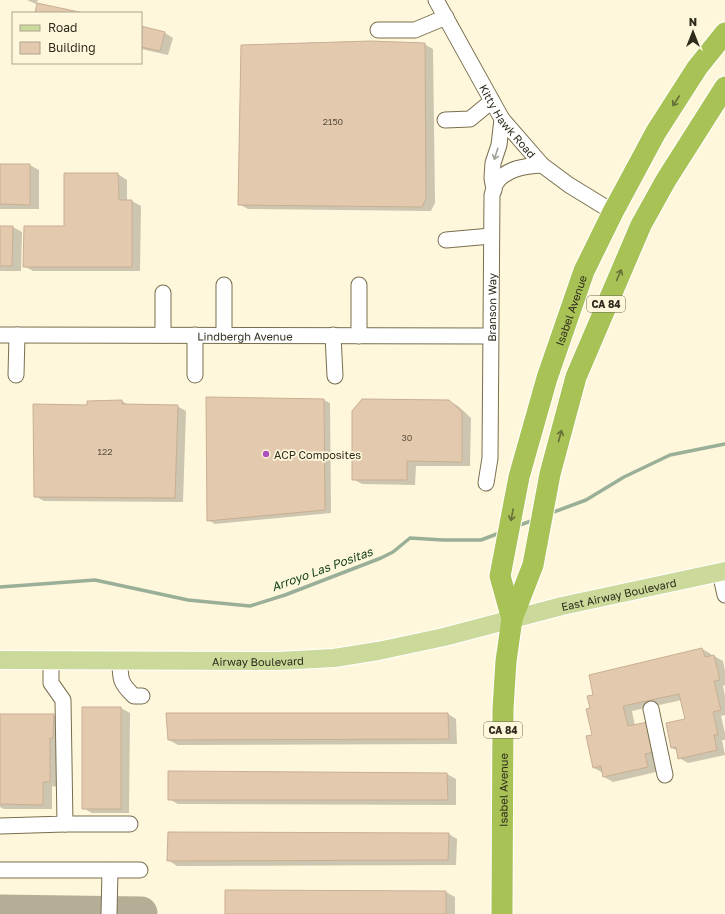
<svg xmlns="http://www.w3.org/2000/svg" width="725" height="914" viewBox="0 0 725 914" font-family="'Golos Text',sans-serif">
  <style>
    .shadow { fill: #0003 }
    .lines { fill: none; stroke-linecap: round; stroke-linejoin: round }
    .stream { stroke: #9aaf98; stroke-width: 3.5 }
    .taxiway { stroke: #b4ae96; stroke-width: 33 }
    .building { fill: #e3c9ad; stroke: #c9af94 }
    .minor-casing { stroke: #786f4f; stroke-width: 17 }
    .major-casing { stroke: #fff; stroke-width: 20 }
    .highway-casing { stroke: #fff; stroke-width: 23 }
    .minor { stroke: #fff; stroke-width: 15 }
    .major { stroke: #cbda9a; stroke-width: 18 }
    .highway { stroke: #a8c256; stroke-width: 21 }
    .oneway { stroke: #656f37 }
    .oneway2 { stroke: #a1a099 }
    .poi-dot { fill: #ad51bc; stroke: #fff7db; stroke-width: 1.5 }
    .labels { text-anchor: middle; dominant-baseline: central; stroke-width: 3.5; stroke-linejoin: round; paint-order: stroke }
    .number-label { font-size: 9px; fill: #5b5241 }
    .shield { fill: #fff7db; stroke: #6d6856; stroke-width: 1 }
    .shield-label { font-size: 10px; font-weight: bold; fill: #2e2b1d }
    .street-label { font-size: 11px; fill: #2e2b1d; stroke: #fff7db }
    .poi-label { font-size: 11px; fill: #2e2b1d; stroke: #fff7db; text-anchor: start }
    .water-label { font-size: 12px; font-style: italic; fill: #16441f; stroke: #fff7db }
  </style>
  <rect width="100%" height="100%" fill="#fff7db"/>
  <path class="shadow" d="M27,0H38L36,4Z
    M141,27L165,33L173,38L168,55L141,49Z
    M424,44L433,49L435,203L431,211L248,209L239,204Z
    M0,165H30L39,170V209H0Z
    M118,174L127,180V201H132L141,206L140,271H33L24,266Z
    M0,227H13L22,232L21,271H0Z
    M324,400L330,403L331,513L215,524L208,520Z
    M122,401L128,405L177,406L186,411L183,502L44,501L35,496Z
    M449,401L458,406L471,418L470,466H416L415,485L362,484L353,479Z
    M702,649L711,654L712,657L714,656L723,661L725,671V685L723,686L725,696V715L721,716L725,733V740H722L725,755L688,763L679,758L678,751L672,748L667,724L686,720L682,700L632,711L635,726L663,757L653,759L656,772L613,782L604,777L603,773L594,768L591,709L595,695Z
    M83,708H121L130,713L129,813H92L83,808Z
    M448,714L456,719L457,744L178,745L169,740Z
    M0,715H53L62,720L58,787L52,786V809H4L0,807Z
    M169,772L447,774L456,779V805L178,804L169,799Z
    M449,834L457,839L456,865L177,866L168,860Z
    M226,891L446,892L455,897V914H226Z"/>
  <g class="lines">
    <path class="stream" d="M551,513L586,500L624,477L670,455L725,444
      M517,526L534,520
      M0,587L95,580L188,600L250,606L285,595L381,558L393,552L410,538L443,540H481L502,532"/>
    <path class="taxiway" d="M0,911L141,913"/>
  </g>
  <path class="building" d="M37,3L65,9L84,13H35Z
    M141,26L165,32L160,51L141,47Z
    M370,41L425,43L426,198L422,207L238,205L241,45Z
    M0,164H30V205L0,204Z
    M64,173H118L119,200H132V267H23L24,226H64Z
    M0,226H13L12,266H0Z
    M206,397L324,399L325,510L207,521Z
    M362,399L449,400L462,412V462L407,461V480H352V411Z
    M122,400V404L178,405L175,498L34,497L33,404L87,405V401Z
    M702,648L705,657L714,655L720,680L714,681L721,710L713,712L718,735H714L717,750L678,759L676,747L671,748L666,723L685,719L679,694L623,706L628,726L648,722L654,752L645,754L648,767L603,777L601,766L593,768L586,736L592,735L586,709L590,708L587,696L593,695L589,675Z
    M82,707H121V809H82Z
    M166,713H448L449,739L168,740Z
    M0,714H54L53,738H50V782H43V805L0,804Z
    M168,771L447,773L448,800H168Z
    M168,832L449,833L448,860L167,861Z
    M225,890L446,891V914H225Z"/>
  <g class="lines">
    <g class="minor-casing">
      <g id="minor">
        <path id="s1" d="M436,0L502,119L542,165L569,185L613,212"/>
        <path d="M378,30H415L446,17"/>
        <path d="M445,120L470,119L492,101"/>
        <path d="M494,190L492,178L493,163L499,145L502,119"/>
        <path d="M446,240L491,236"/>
        <path d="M224,285V335"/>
        <path d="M359,285V336"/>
        <path d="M163,293V335"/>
        <path id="s2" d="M0,335L490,336"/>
        <path d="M333,335L335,376"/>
        <path d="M16,375L17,335"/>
        <path d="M195,375V335"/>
        <path id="s3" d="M486,483L490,458L492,195C493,192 494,187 496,183C506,168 526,166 542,165"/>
        <path d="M720,572L725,595"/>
        <path d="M120,660C120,679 120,683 134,696H142"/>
        <path d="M651,709L665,775"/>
        <path d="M65,824H130"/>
        <path d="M0,826L65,824L63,700L51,683V660"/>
        <path d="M0,870H140"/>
        <path d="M109,914L110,871"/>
      </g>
    </g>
    <g class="major-casing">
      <g id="major">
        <path id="s4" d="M0,660L278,661L334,658L378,651L444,637L562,606L725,571"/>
      </g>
    </g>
    <g class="highway-casing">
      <g id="highway">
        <path id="s5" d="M512,619L500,576L519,477L547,378L584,271L613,212L656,132L697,68L725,33"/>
        <path id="s6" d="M502,914L503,709L506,661L512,619L533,565L550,474L576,377L641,225L666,180L725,87"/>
      </g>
    </g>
    <use href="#minor" class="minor"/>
    <use href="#major" class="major"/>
    <use href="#highway" class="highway"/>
  </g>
  <defs><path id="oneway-shaft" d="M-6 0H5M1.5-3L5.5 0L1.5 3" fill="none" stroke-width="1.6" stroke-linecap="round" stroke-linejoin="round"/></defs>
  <g class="oneway">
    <use href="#oneway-shaft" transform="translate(676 101) rotate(123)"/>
    <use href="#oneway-shaft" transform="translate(619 275) rotate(-66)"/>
    <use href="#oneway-shaft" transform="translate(560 436) rotate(-75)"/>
    <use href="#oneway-shaft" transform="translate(512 515) rotate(101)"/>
  </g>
  <use class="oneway2" href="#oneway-shaft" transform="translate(496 154) rotate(108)"/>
  <circle class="poi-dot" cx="266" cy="454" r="4"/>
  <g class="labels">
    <g class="number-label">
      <text x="333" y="121">2150</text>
      <text x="407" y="437">30</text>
      <text x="105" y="451">122</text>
    </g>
    <g class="shield">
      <rect x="587" y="296" width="38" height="16" rx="3"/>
      <rect x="484" y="722" width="38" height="16" rx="3"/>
    </g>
    <g class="shield-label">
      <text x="606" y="304">CA 84</text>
      <text x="503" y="730">CA 84</text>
    </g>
    <g class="street-label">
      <text stroke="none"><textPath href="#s1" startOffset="141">Kitty Hawk Road</textPath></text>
      <text stroke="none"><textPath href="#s3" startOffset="176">Branson Way</textPath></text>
      <text stroke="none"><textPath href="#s5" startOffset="320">Isabel Avenue</textPath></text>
      <text stroke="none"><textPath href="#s2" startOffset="245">Lindbergh Avenue</textPath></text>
      <text stroke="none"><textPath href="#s4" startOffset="626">East Airway Boulevard</textPath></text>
      <text stroke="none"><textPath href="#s4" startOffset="258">Airway Boulevard</textPath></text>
      <text stroke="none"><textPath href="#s6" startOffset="124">Isabel Avenue</textPath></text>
    </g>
    <g class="poi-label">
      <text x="274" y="454">ACP Composites</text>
    </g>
    <g class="water-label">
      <text transform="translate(322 569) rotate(-20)">Arroyo Las Positas</text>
    </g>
  </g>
  <rect x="12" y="12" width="130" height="52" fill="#fff7db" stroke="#aba58f"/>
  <rect x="20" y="25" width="20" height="6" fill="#cbda9a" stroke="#aba58f"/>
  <text x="48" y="32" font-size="12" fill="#2e2b1d">Road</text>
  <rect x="20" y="42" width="20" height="12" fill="#e3c9ad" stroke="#aba58f"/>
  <text x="48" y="52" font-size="12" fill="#2e2b1d">Building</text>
  <g transform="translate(693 32)" stroke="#fff7db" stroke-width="3" paint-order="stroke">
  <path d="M0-3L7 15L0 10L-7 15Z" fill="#2e2b1d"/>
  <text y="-6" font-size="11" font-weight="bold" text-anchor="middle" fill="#2e2b1d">N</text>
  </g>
</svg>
